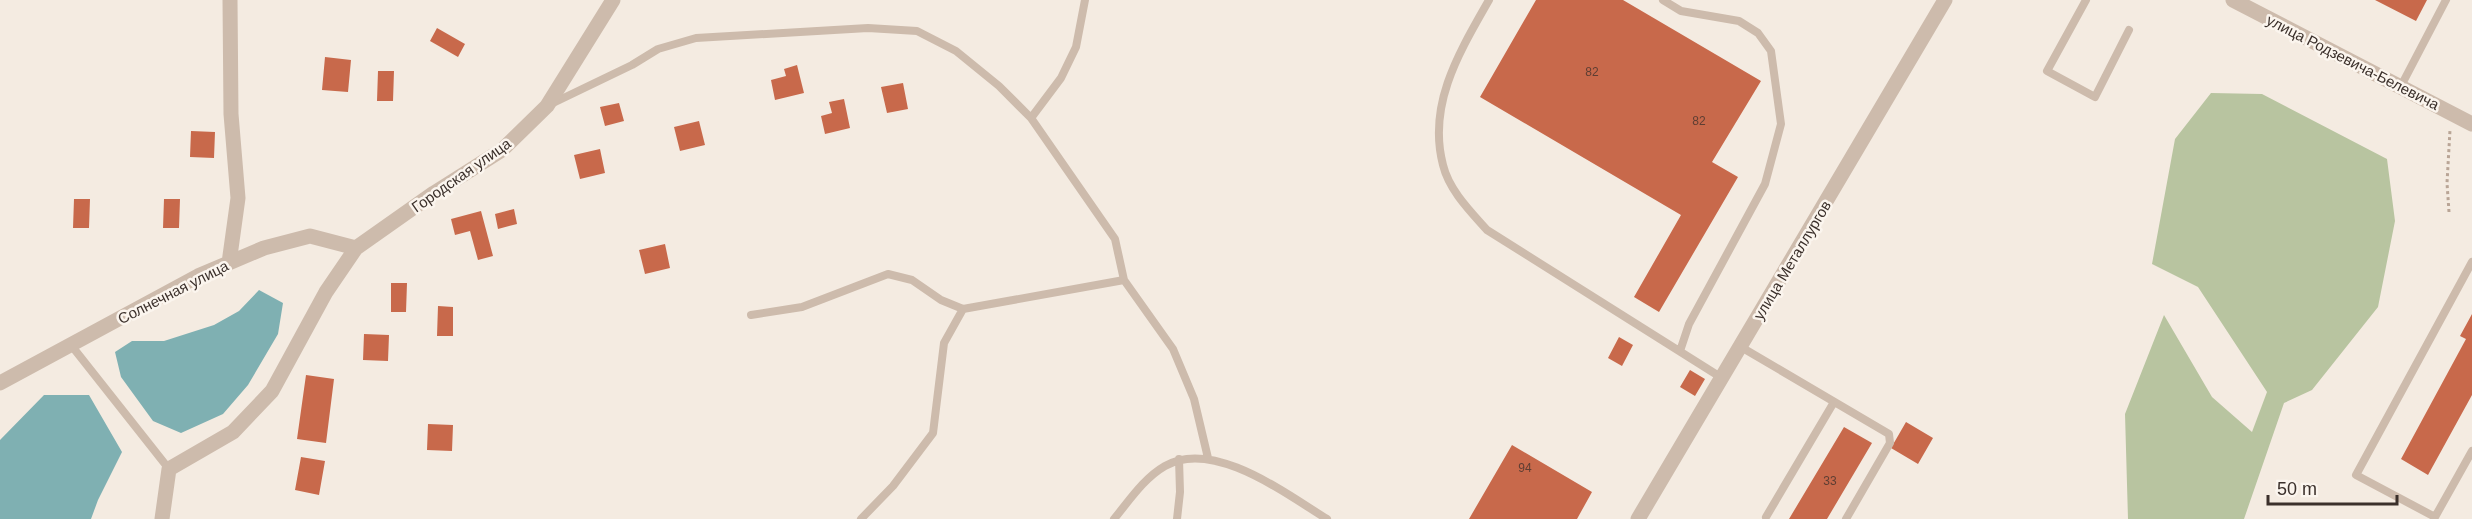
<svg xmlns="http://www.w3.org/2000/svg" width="2472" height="519" viewBox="0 0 2472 519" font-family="Arial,sans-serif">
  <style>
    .green { fill: #b8c4a0 }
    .water { fill: #7fb0b2 }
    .building { fill: #c8694b }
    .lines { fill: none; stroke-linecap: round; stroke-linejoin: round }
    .path { stroke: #b9a596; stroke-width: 3; stroke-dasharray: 3 3; stroke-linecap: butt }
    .lane { stroke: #cdbbac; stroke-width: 8 }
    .street { stroke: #cdbbac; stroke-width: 15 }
    .labels { text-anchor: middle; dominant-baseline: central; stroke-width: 5; stroke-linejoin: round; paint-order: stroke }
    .number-label { font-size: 12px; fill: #5e3e33 }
    .street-label { font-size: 15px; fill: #3b302b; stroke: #fbf5ee }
  </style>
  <rect width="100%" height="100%" fill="#f4ebe1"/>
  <path class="green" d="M2211,93L2262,94L2387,159L2395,221L2378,307L2312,390L2284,403L2244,519H2128L2125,414L2164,315L2212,397L2252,432L2267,392L2198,287L2152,264L2175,139Z"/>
  <path class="water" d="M259,290L283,303L278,334L248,385L223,414L181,433L153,421L121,377L115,352L132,341H164L214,325L239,311Z
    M44,395H89L122,452L98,500L91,519H0V440Z"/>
  <path class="building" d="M1536,0H1623L1761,81L1712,162L1738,177L1659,312L1634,297L1681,215L1480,97Z
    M2375,0H2427L2416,21Z
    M437,28L465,44L458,57L430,41Z
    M325,57L351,60L348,92L322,90Z
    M797,65L804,93L775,100L771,80L786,76L784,69Z
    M378,71H394L393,101H377Z
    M903,83L908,109L887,113L881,87Z
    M844,99L850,128L825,134L821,116L832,113L829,102Z
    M619,103L624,121L605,126L600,107Z
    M699,121L705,145L680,151L674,127Z
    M191,131L215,132L214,158L190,157Z
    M600,149L605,173L580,179L574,155Z
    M74,199H90L89,228H73Z
    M164,199H180L179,228H163Z
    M514,209L517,224L498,229L495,214Z
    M481,211L493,256L478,260L470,231L455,235L451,219Z
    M665,244L670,268L645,274L639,250Z
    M391,283H407L406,312H391Z
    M438,306L453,307V336H437Z
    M2472,314V395L2428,475L2401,459L2466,339L2460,336Z
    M364,334L389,335L388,361L363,360Z
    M1619,337L1633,345L1622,366L1608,358Z
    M1690,370L1705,379L1695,396L1680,387Z
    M306,375L334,379L326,443L297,439Z
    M1906,422L1933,438L1918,464L1891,448Z
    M428,424L453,425L452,451L427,450Z
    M1844,427L1872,443L1827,519H1789Z
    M1512,445L1592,492L1577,519H1469Z
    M301,457L325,461L319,495L295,490Z"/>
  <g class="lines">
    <path class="path" d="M2449,212L2447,183L2450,130"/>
    <path class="lane" d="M1489,0C1460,51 1427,104 1443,165C1449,190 1470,211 1487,230L1722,378
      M1663,0L1681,11L1739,21L1758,33L1771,51L1781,124L1765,184L1689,324L1680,351
      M2086,0L2047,71L2095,97L2129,30
      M2401,86L2446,0
      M551,104L632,65L658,49L696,38L868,28L917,31L956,51L999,86L1031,118L1115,239L1124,280L1173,349L1194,399L1208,458
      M1031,118L1061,78L1076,47L1085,0
      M2472,262L2356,475L2435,517L2472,451
      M751,315L802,307L888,274L912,280L941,300L963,309L1124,280
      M71,345L169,469
      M1741,347L1889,434L1890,443L1846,519
      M1766,517L1834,402
      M861,519L893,486L933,433L944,343L963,309
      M1114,519C1129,501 1144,478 1165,466C1213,438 1286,494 1327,519
      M1177,519L1180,492L1179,459"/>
    <path class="street" d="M2233,0L2472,124
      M229,263L238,198L231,114L230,0
      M0,383L198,276L264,248L310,236L356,248
      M162,519L169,469L233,432L272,391L326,292L356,248L434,193L502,150L547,106L613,0
      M1638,519L1945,0"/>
  </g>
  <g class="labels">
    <g class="number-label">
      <text x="1592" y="72">82</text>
      <text x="1699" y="121">82</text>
      <text x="1525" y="468">94</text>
      <text x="1830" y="481">33</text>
    </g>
    <g class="street-label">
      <text transform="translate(2353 62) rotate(27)">улица Родзевича-Белевича</text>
      <text transform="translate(461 175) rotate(-35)">Городская улица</text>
      <text transform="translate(1792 260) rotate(-59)">улица Металлургов</text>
      <text transform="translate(173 292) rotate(-27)">Солнечная улица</text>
    </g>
  </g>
  <path d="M2268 495v9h129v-9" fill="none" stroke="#3b302b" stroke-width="3"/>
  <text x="2277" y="495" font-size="18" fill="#3b302b" stroke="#fbf5ee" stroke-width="4.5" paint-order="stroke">50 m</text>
</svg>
